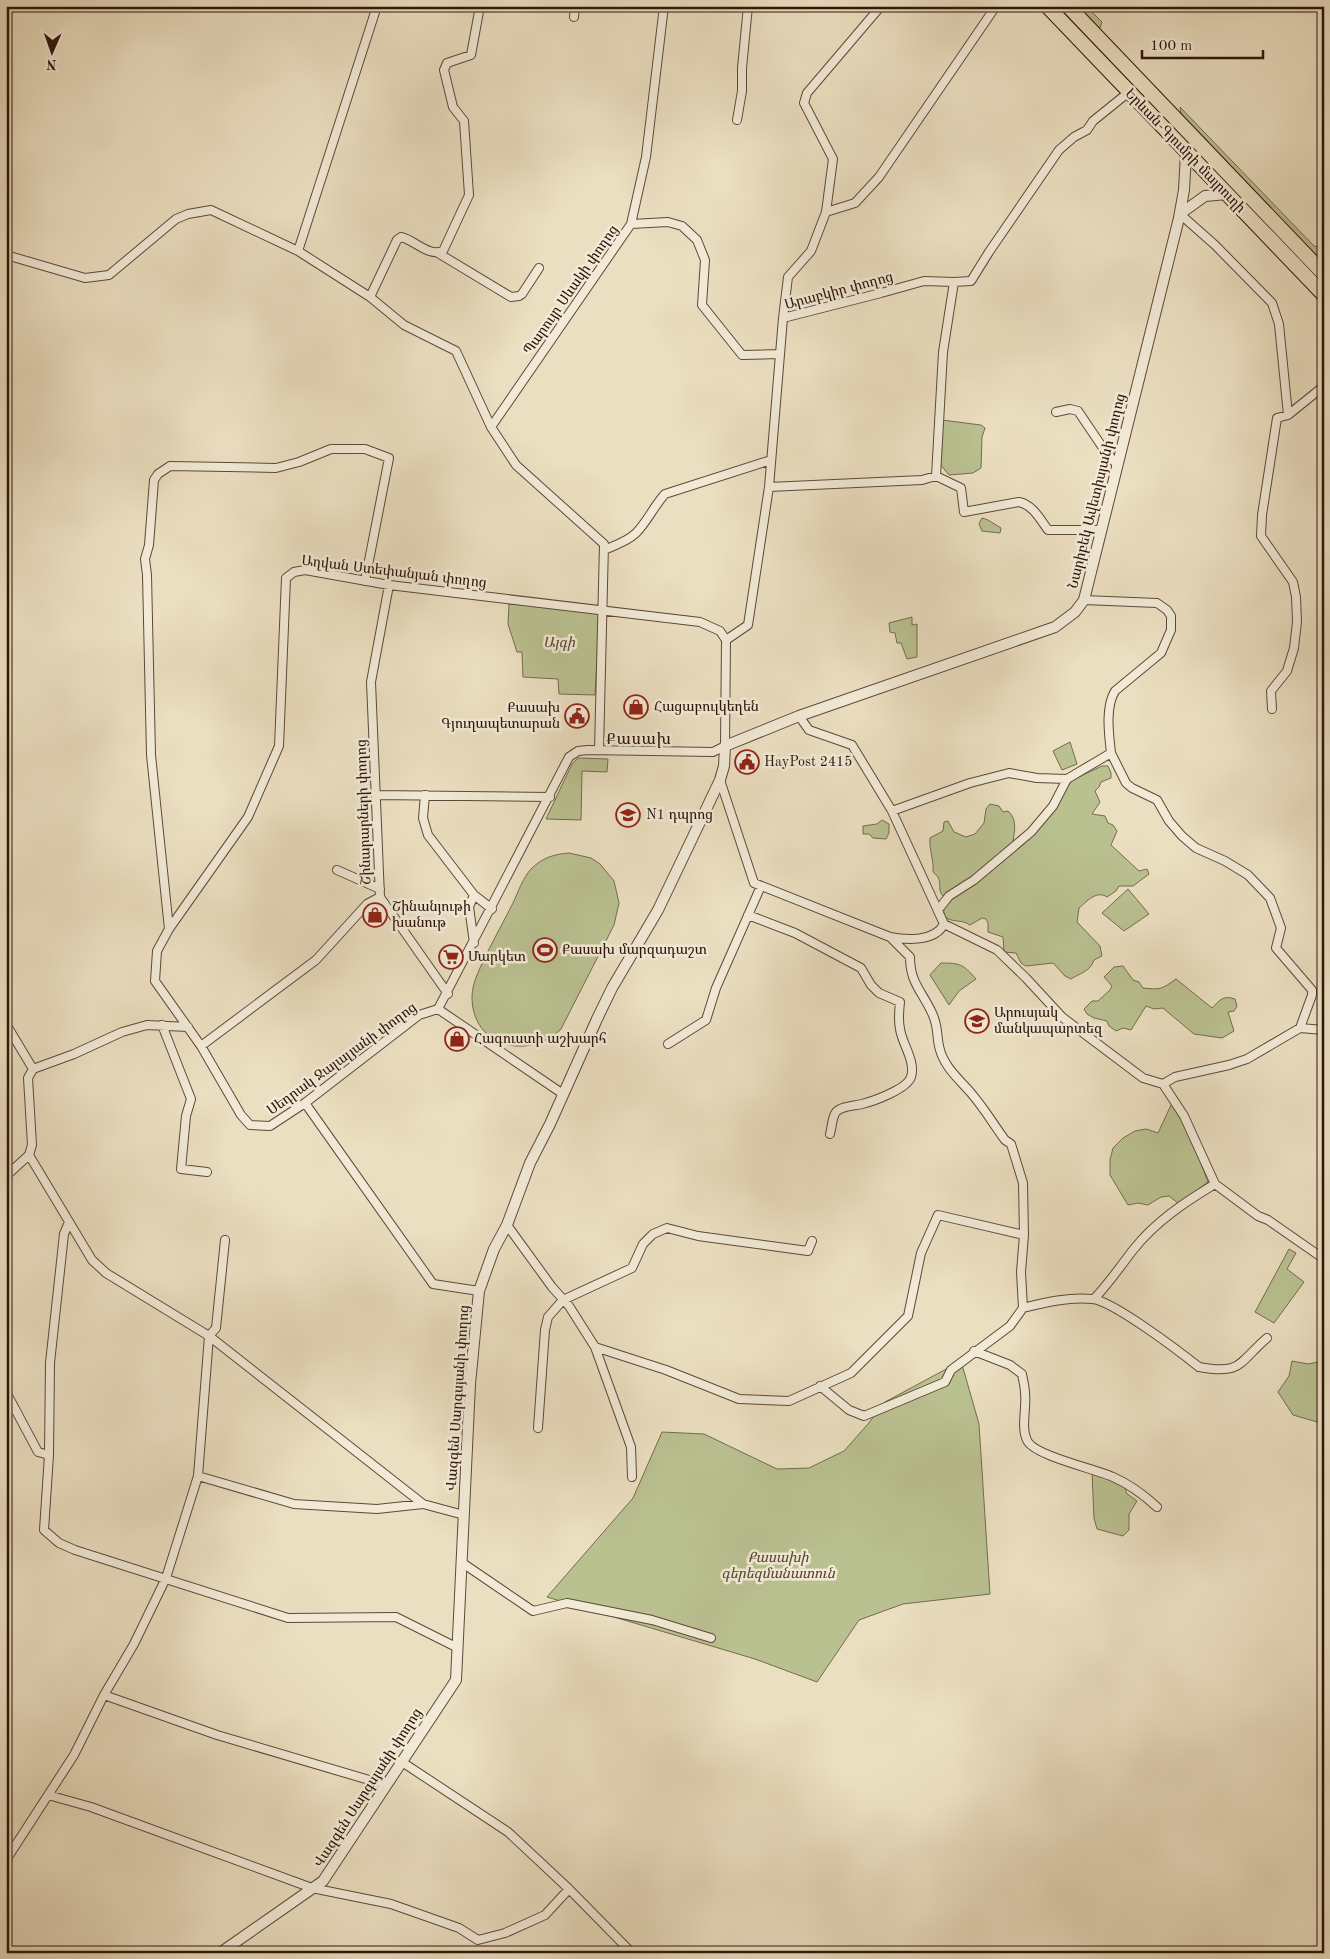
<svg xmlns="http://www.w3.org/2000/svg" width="1330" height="1959" viewBox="0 0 1330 1959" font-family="'Old Standard TT','Noto Serif Armenian',serif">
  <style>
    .green { fill: #bac191; stroke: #746b4e }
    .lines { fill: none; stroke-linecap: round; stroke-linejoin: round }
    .minor-casing { stroke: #5d4838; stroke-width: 10 }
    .tertiary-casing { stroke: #5d4838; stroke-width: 12 }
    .trunk-casing { stroke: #2e150a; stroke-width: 16 }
    .minor { stroke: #f2ead7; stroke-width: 8 }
    .tertiary { stroke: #f2ead7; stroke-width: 10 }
    .trunk { stroke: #ebdfc1; stroke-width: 14 }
    .labels { text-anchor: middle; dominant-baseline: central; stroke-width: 5; stroke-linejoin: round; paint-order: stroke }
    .street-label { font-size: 14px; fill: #2e150a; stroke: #f2ead7 }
    .park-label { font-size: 14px; font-style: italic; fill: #584932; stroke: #f2ead7 }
    .poi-label { font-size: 14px; fill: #2e150a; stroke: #f2ead7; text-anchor: start }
    .quarter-label { font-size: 16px; letter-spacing: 1px; fill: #2e150a; stroke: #f2ead7 }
  </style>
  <rect width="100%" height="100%" fill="#ebdfc1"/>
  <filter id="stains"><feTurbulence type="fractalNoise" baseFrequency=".004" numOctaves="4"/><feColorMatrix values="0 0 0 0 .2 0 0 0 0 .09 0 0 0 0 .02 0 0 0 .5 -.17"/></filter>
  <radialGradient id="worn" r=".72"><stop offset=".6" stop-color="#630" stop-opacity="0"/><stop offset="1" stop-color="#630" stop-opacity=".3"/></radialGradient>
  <path class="green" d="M1053,6H1062L1324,280V289Z
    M1074,6H1086L1102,22L1100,28L1098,29Z
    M1180,107L1314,246L1324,248V257L1312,256L1181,114Z
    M942,420L981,425L985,428L982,437L981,468L973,473L949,475L940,464Z
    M982,518L988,520L1001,528L1000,533L982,531L979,524Z
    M509,604L600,609L595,695L559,694L558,679L523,677L522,652H517L508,624Z
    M912,617V625L917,624V657L907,659L901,643H897L895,633L890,632L889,623Z
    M1070,742L1077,764L1062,770L1053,751Z
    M578,758L608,759L607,772L582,771L581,820L546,819L572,764Z
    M1102,766H1108L1111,773V778L1101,782L1099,787L1095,791L1100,802L1092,814L1105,816L1108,823L1113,825L1117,831L1111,845L1139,871L1147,869L1149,874L1133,886H1119L1116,891L1107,897C1097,890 1087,901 1079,908L1077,922L1100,946L1102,956L1094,960C1090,972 1080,973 1071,979L1065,976L1053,963L1026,966L1021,963L1016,953L1004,952L1003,937L988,932V923L986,919L982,918L970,925C962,919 953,923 945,917L943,908L944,897C937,891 942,884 938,877C937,875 934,874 933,871C934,860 929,850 930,838L943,831L944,822L948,821L954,832L966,837L975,834L984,823L986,809L990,804L999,806L1003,812L1008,811C1017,819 1015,830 1013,841L1031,836L1056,805L1072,780Z
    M882,820L889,824V833L886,839L873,838L869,834H863V826L877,824Z
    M569,853L591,858L600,864L614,881L619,903L614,925L561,1029C528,1061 472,1047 472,997C472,990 474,982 477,975C487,951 501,927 513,903C518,892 523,878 531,869C542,858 554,854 569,853Z
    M1128,889L1149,914L1124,931L1102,913Z
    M941,963C960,963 963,964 976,979L959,991L949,1005L930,975Z
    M1123,966L1133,980L1139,982L1143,988C1161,990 1162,989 1176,979L1212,1008C1220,1000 1223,995 1235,999L1237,1006L1234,1011L1228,1012L1234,1031L1222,1038L1194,1034L1163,1008L1154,1009L1146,1006L1131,1030L1123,1028L1116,1031L1109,1026L1107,1021L1094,1018L1087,1014L1084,1009L1092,1001H1098L1110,990L1112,986L1104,977L1114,967Z
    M1171,1105C1185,1113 1201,1165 1208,1182L1192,1194L1178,1203L1169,1196L1161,1197L1148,1205L1138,1203L1128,1205L1110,1175V1160L1113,1148L1123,1138L1135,1131L1146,1129L1158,1133Z
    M1289,1249L1296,1253L1287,1269L1304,1282L1274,1323L1255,1312Z
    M961,1361L979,1424L990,1594L903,1604L859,1620L817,1682L755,1659L547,1597L633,1498L662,1432L704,1434L777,1469L809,1468L844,1451L868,1424L885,1402Z
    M1292,1361L1308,1364L1324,1361V1424L1293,1415L1278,1392L1289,1376Z
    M1092,1472L1120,1484L1126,1489V1493L1137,1501L1129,1514V1530L1123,1536L1097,1529L1094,1518Z"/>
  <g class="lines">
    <g class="minor-casing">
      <path id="minor" d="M574,17L575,6
        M737,120L742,91V68L748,6
        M826,212L833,159L804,103L807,93L881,6
        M1180,214L1215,245L1272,303L1279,324L1288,415
        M631,224L668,222L682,226L697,240L705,260L702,305L742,355L779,354
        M298,251L377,6
        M438,253L511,297L519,296L522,294L539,268
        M6,255L85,278L109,275L176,219L188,214L211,210L298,251L370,297L404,325L456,351L491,427L516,465L604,544L599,750
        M370,297L397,240L401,237C415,240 428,257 443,251L469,195L464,121L453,107L444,70L447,63L471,55L480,6
        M783,318L788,277L811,251L826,212L855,203L879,177L996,6
        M1056,412L1070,409L1078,411L1103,448L1117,465
        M491,427L631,224L646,157L664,6
        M936,476L943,352L954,282
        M769,487L922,480L936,476L961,488L964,512L1019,502C1033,505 1040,519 1048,530H1102
        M604,550C614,546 628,541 636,533C647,522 654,506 665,494L771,460
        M305,570L389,585L700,622L720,631L726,640L725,746L713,752L588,750L578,751L569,757L438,1009L419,1015L305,1103L270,1126L250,1125L241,1115L201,1046L155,981L157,951L169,929L248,817L279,746L286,578L294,572Z
        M726,640L748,625L769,487L783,318L881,293L924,281L954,282L971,281L989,252L1059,150L1074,137L1087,130L1093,121L1129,92
        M1272,709L1271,691L1287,671L1294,648L1297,622L1296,597L1293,582L1261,536L1262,515L1277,418L1288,415L1324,386
        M799,716L809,730L852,745L892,811L944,924
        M1111,753L1126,783L1132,788L1157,800L1169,821L1182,836L1196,848L1225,861L1248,875L1270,898L1281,928L1276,948L1312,990V995L1300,1028L1247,1059L1229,1065L1175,1077L1163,1084
        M720,780L754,883L890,937C906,940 935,942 944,924
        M376,795L550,797
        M425,795L423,818L428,835L474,895L492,909
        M892,811L970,783L1009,773L1037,778L1067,779L1111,753C1109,735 1105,707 1115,691L1161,653L1171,630V616L1167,610L1157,603L1084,600
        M337,870L380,889
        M474,895L469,907L474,943
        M380,897L371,682L389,585
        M380,897L448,994
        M938,910L949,896L974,880L1031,832L1053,806L1067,779
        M748,915L795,933L861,968L871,985L879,993L900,1002C899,1011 898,1020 900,1029C902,1044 916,1061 911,1077C907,1089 874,1101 862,1104C854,1106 841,1106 836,1112C832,1117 832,1127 830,1134
        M944,924L997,950L1026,978L1062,1017L1143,1078L1163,1084
        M169,929L151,755L147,575L145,559L149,545L154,480L158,474L170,466L276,468L299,462L331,449H365L389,458L365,581
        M890,937L910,957C910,983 922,991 932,1013C939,1027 936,1037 940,1050C945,1068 960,1080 971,1093C984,1108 994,1125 1005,1140L1011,1144L1023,1183L1024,1235L1021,1272L1023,1308
        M438,1009L563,1094
        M6,1024L33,1069
        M162,1025L191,1099L186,1116L181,1169L207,1172
        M1300,1028L1324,1030
        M668,1044L706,1020L716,988L761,886
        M201,1046L316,960L367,904L380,897
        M33,1069L74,1054L122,1032L147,1025L188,1027
        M305,1103L433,1284L479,1291
        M29,1155L92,1260L106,1273L209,1336L423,1504L464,1515
        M6,1176L29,1155L32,1145L28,1078L33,1069
        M1215,1184L1258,1216L1268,1220L1324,1259
        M69,1222L64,1234L50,1363L49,1455L44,1530L59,1543L75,1550L288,1618L396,1617L458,1648
        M507,1225L552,1287L569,1306L595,1347L631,1447L632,1477
        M1094,1299C1109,1283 1120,1267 1133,1250C1155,1222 1185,1202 1215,1184L1184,1116L1163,1084
        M595,1347L666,1370L739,1399L789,1401L851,1373L908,1316L921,1253L938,1215L1024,1235
        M974,1351L1010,1365L1022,1374C1023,1380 1025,1387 1025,1393C1027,1408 1020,1429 1028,1442C1037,1456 1095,1469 1113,1477C1129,1484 1144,1495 1157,1507
        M820,1386L849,1410L864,1416L945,1382L951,1370L1010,1326L1023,1308C1046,1302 1069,1297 1092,1299C1112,1300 1180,1352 1199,1367C1242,1375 1238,1363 1267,1338
        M6,1392L38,1452L49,1455
        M538,1428L545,1330L548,1317L563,1300L632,1268L643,1244L653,1234L667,1228L698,1236L808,1251L812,1241
        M198,1476L294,1504L377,1509L423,1504
        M461,1562L533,1611L567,1603L652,1620L711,1638
        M104,1695L217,1735L386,1785
        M402,1762L508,1832L569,1889L632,1953
        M48,1795L91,1807L312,1888L391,1904L459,1928L478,1940L505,1933L545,1915L569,1889
        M6,1860L74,1755L104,1695L134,1644L166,1578L198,1476L209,1336L216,1328L225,1240"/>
    </g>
    <g class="tertiary-casing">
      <path id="tertiary" d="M1180,214L1205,196L1227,194
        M220,1953L323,1881L456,1680L470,1384L479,1291L494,1249L507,1225L530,1163L550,1124L597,1019L612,988L658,910L720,780L724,766L725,746L799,716L1055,627L1075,612L1084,600L1179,218L1184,190L1186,153"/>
    </g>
    <g class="trunk-casing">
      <path id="trunk" d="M1047,6L1324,295
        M1068,6L1324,274"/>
    </g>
    <use href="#minor" class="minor"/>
    <use href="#tertiary" class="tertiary"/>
    <use href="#trunk" class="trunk"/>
  </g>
  <defs>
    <g id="shop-ring" transform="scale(1.25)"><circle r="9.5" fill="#f2ead7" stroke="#8f2418" stroke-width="1.5"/><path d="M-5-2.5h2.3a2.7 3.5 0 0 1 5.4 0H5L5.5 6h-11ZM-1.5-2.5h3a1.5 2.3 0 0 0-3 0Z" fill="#8f2418"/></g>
    <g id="civic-ring" transform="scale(1.25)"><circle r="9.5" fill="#f2ead7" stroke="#8f2418" stroke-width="1.5"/><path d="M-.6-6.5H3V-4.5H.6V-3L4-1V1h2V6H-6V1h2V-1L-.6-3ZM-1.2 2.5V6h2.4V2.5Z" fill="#8f2418"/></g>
    <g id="school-ring" transform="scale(1.25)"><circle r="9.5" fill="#f2ead7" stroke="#8f2418" stroke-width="1.5"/><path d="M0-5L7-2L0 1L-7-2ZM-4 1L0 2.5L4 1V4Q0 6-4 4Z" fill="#8f2418"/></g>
    <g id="stadium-ring" transform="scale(1.25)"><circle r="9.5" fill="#f2ead7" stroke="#8f2418" stroke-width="1.5"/><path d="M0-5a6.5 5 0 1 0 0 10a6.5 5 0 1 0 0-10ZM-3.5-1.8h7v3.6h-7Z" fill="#8f2418"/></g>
    <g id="supermarket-ring" transform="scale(1.25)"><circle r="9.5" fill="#f2ead7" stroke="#8f2418" stroke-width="1.5"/><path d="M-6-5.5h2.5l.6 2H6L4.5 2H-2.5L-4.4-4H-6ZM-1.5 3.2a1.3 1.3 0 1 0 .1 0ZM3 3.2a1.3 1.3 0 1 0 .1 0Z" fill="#8f2418"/></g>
  </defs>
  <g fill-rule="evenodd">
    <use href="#shop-ring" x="636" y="707"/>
    <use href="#civic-ring" x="577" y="716"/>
    <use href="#civic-ring" x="747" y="762"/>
    <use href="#school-ring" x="628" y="815"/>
    <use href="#shop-ring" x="375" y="915"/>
    <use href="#stadium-ring" x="545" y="950"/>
    <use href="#supermarket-ring" x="451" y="957"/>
    <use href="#school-ring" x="977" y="1021"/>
    <use href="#shop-ring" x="457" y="1039"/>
  </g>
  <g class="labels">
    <g class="street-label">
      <text transform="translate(1185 151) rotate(46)">Երևան-Գյումրի մայրուղի</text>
      <text transform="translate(571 290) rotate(-55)">Պարույր Սևակի փողոց</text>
      <text transform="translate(839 291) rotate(-15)">Արաբկիր փողոց</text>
      <text transform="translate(1097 491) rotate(-76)">Նարիբեկ Ավետիսյանի փողոց</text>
      <text transform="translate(394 572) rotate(7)">Աղվան Ստեփանյան փողոց</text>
      <text transform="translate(364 812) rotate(-92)">Շինարարների փողոց</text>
      <text transform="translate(342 1059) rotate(-36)">Սեդրակ Ջալալյանի փողոց</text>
      <text transform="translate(458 1398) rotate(-86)">Վազգեն Սարգսյանի փողոց</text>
      <text transform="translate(368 1788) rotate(-57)">Վազգեն Սարգսյանի փողոց</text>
    </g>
    <g class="park-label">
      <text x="559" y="643">Այգի</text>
      <text x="778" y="1558">Քասախի<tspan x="778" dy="16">գերեզմանատուն</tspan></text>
    </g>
    <g class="poi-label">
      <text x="654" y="707">Հացաբուլկեղեն</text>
      <text x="560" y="708" text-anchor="end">Քասախ<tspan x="560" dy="16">Գյուղապետարան</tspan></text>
      <text x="764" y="762">HayPost 2415</text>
      <text x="646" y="815">N1 դպրոց</text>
      <text x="392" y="907">Շինանյութի<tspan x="392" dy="16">խանութ</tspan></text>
      <text x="562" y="950">Քասախ մարզադաշտ</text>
      <text x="468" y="957">Մարկետ</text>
      <text x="994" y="1013">Արուսյակ<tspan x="994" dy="16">մանկապարտեզ</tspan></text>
      <text x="474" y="1039">Հագուստի աշխարհ</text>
    </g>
    <g class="quarter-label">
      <text x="639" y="740">Քասախ</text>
    </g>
  </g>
  <rect width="1330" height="1959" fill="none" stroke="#ebdfc1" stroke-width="25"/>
  <rect x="8" y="8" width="1315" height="1944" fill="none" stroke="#2e150a" stroke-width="2.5"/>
  <rect x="12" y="12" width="1305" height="1934" fill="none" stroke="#2e150a"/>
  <g transform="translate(52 52) rotate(182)" stroke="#f2ead7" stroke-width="4" paint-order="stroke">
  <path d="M0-4L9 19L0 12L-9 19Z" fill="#2e150a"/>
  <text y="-8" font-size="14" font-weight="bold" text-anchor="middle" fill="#2e150a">N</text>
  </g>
  <path d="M1142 50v8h121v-8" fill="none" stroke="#2e150a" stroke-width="2.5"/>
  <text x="1150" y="50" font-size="15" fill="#2e150a" stroke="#f2ead7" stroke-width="4" paint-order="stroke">100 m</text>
  <rect width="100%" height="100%" filter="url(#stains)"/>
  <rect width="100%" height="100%" fill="url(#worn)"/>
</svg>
